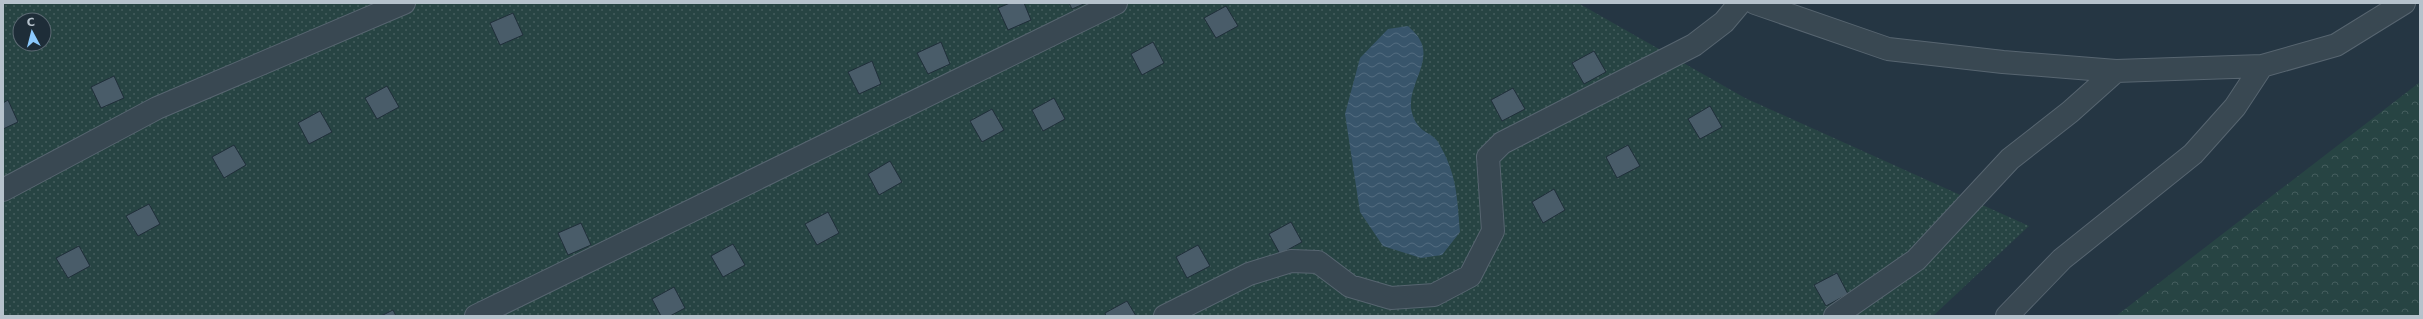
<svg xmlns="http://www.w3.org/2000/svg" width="2423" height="319" viewBox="0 0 2423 319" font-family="'DejaVu Sans',sans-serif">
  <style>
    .grass { fill: url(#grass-dots); fill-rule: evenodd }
    .forest { fill: url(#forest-crowns) }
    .water { fill: url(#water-waves) }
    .building { fill: #495c69; stroke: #202f3a }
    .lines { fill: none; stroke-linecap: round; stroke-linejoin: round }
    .minor-casing { stroke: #576570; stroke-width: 24 }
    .minor { stroke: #394852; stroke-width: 22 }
  </style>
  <defs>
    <pattern id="grass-dots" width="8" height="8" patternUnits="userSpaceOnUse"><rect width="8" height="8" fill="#274443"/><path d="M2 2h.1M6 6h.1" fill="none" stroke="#445d5d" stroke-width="1.8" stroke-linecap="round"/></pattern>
    <pattern id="forest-crowns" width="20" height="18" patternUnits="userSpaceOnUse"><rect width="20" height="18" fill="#274443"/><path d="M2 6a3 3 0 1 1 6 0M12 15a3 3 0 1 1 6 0" fill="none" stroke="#445d5d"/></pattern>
    <pattern id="water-waves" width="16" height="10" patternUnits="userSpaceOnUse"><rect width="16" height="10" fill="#38556b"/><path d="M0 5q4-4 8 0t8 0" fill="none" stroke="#536c7f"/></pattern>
  </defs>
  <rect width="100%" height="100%" fill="#253643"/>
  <path class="grass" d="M3,3H1578L1745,98L2029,226L1933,316H3ZM20,20H44V44H20Z"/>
  <path class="forest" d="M2420,82V316H2116Z"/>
  <path class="water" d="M1408,26C1412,30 1418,35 1420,40C1433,63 1405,88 1412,113C1418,134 1431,131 1438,142C1457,174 1457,196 1460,232L1442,255L1421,258L1383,246L1360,212L1345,114L1360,58L1388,29Z"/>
  <path class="building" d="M1010,3H1024L1031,20L1008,30L998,8Z
    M1069,3H1086L1072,9Z
    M1226,6L1238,26L1216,38L1204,18Z
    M513,13L523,35L500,45L490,23Z
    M941,42L950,64L928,74L917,53Z
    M1153,42L1164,63L1142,75L1131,54Z
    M1594,51L1606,72L1584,84L1572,63Z
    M872,61L881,84L859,94L848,72Z
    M114,76L124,98L101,108L91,87Z
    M387,86L399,107L377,119L365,98Z
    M1513,88L1525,109L1502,121L1491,100Z
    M1054,98L1065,119L1043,131L1032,110Z
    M8,100L18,122L3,129V103Z
    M1710,106L1722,127L1700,139L1688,119Z
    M992,109L1004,130L982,142L970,121Z
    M320,111L332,132L309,144L298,123Z
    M234,145L246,165L224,178L212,157Z
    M1628,145L1640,166L1617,178L1606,157Z
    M890,161L902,182L879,195L868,174Z
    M1554,189L1565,210L1543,223L1532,202Z
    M149,204L160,224L138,236L126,216Z
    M828,212L839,233L817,245L805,224Z
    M1291,222L1302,242L1280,254L1269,234Z
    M581,223L591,245L568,255L558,233Z
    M733,244L745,265L723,277L711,256Z
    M1198,245L1210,266L1187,278L1176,257Z
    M79,246L90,266L68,278L56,258Z
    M1837,273L1848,294L1826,306L1814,285Z
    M674,287L685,308L670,316H661L652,299Z
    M1127,301L1136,316H1106L1105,313Z
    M393,310L396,316H381Z"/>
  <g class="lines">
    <g class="minor-casing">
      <path id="minor" d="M1755,3L1888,49L2003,62L2116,71L2262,66L2336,45L2404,3
        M3,190L157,108L404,3
        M476,316L1116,3
        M1165,316L1249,274L1291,261L1318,262L1350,286L1391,298L1434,295L1470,276L1493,231L1488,157L1502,143L1694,45L1724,22L1740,3
        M1835,316L1916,260L2010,159L2070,112L2116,71
        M2007,316L2062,259L2193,154L2235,107L2262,66"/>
    </g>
    <use href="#minor" class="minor"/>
  </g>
  <rect width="2423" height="319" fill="none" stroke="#b6c2cc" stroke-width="8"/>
  <g transform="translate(32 32) rotate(353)"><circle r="19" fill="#1e2d38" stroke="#5b6973"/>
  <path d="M0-3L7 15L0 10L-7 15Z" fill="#8bc9fd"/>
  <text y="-6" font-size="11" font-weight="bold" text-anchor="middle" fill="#b6c2cc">С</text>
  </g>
</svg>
